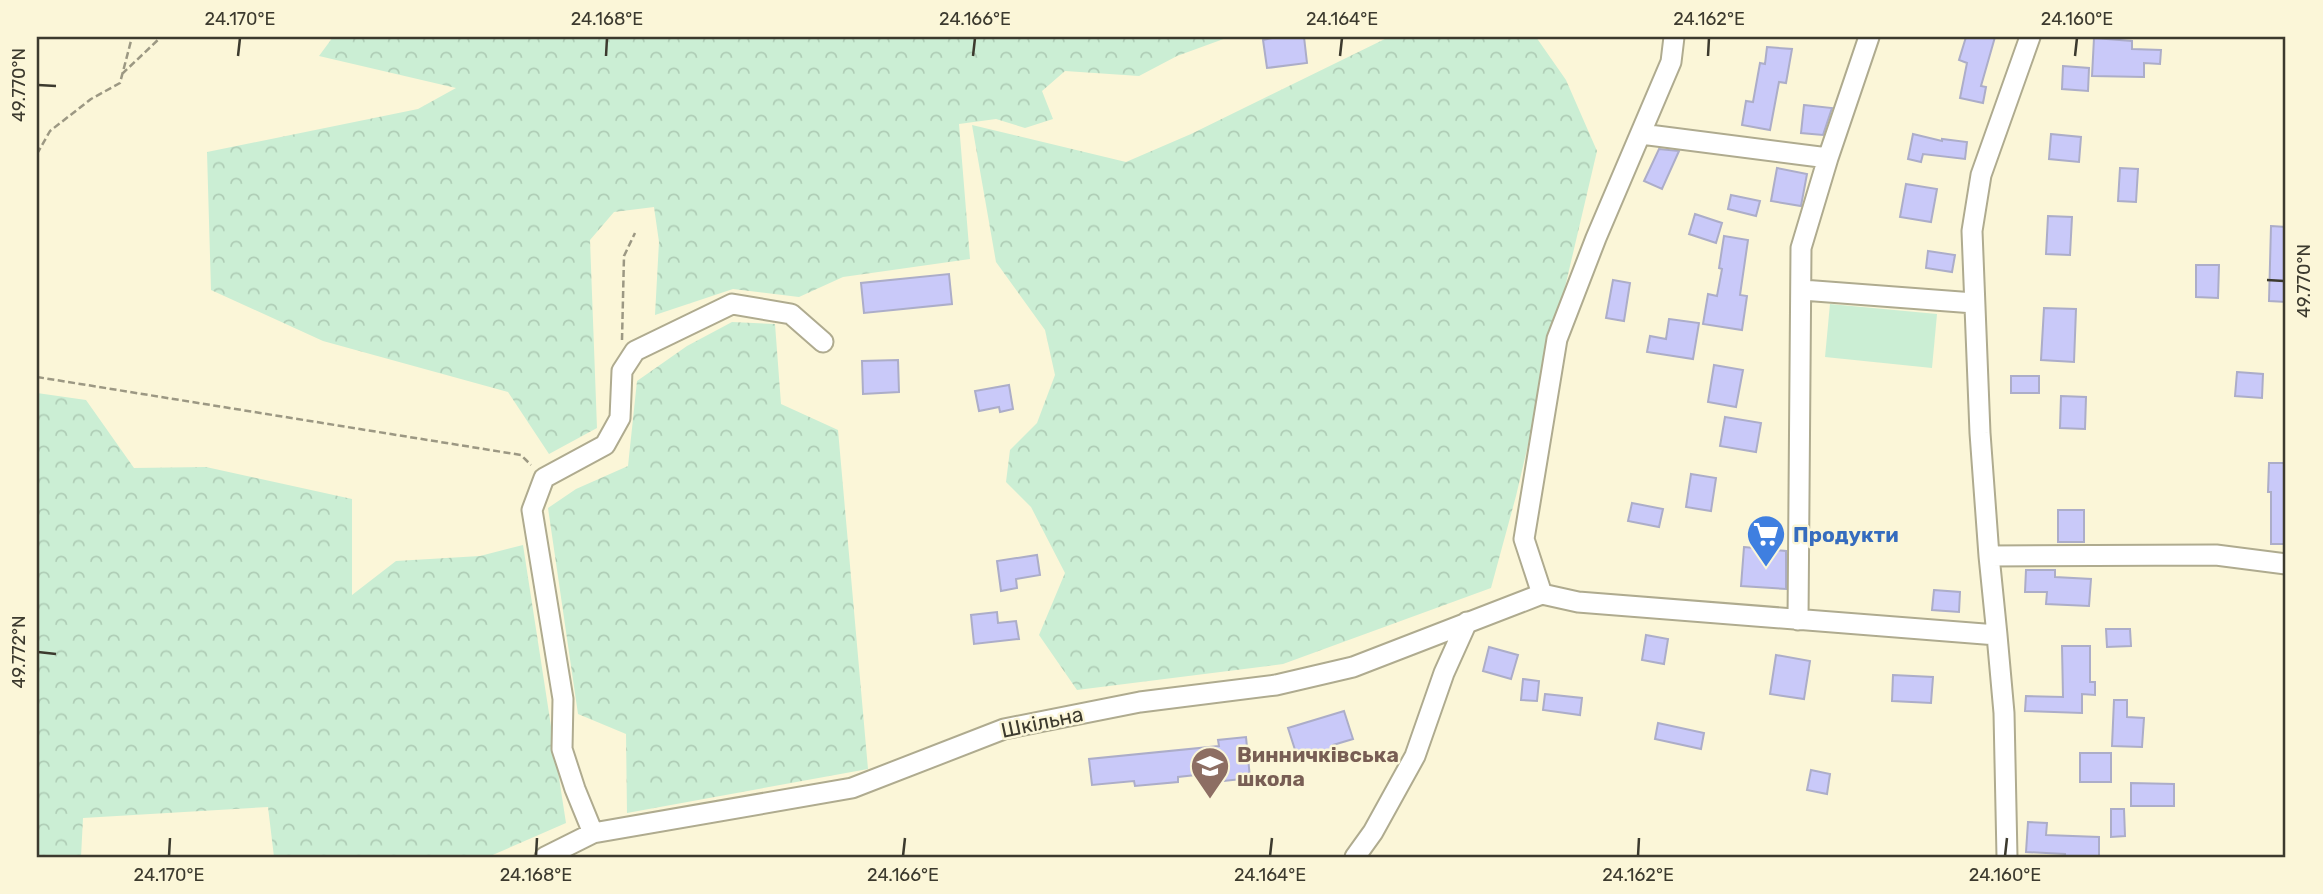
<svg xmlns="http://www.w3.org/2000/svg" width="2323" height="894" viewBox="0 0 2323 894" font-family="Rubik,sans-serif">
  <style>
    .grass { fill: #cbeed4 }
    .forest { fill: url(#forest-crowns) }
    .building { fill: #c9c9f9; stroke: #acadc8; stroke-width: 2 }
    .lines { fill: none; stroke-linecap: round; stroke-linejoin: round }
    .minor-casing { stroke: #afab8f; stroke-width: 23 }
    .path { stroke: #9c9883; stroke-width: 2.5; stroke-dasharray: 7 3.5; stroke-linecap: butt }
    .minor { stroke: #fff; stroke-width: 19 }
    .ticks { fill: none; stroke: #3c3a2e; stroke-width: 2.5 }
    .labels { text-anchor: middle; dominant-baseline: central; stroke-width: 5; stroke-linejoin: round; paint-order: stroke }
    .shop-label { font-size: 21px; font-weight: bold; fill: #366cbe; stroke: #fbf6d8; text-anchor: start }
    .street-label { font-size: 21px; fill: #3c3a2e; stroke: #fbf6d8 }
    .education-label { font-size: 21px; font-weight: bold; fill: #785e54; stroke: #fbf6d8; text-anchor: start }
    .neatline { fill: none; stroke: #3c3a2e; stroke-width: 2.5 }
    .ticks-label { font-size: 18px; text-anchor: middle; fill: #3c3a2e }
  </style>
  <defs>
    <pattern id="forest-crowns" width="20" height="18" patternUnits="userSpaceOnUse" patternTransform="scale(1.75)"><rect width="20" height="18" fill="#cbeed4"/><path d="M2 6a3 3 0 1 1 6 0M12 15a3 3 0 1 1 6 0" fill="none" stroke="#afcdb6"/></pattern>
  </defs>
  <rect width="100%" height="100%" fill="#fbf6d8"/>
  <path class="grass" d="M1830,304L1937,314L1932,368L1825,357Z"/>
  <path class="forest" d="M333,37H1229L1177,56L1139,76L1065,71L1042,91L1053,119L1025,128L996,119L959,124L970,259L843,277L799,297L733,289L655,315L659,242L654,207L614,212L590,240L597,428L549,454L508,392L323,341L211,290L207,152L418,109L456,88L319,56Z
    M1389,37H1536L1566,80L1597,151L1516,496L1491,588L1283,664L1077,690L1039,635L1065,573L1031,507L1006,482L1010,450L1037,423L1055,375L1045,330L996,262L972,125L1126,162L1191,134Z
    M732,322L775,324L781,404L838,430L868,769L627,813L626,734L578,714L548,508L576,489L628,466L637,381L687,346Z
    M37,393L86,400L134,468L206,467L352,499V595L396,561L480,556L523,545L566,823L488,857H274L268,807L83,818L81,857H37Z"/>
  <path class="building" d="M1276,37H1304L1307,63L1267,68L1263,40Z
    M1966,37H1995L1981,86L1986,87L1983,103L1960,98L1967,63L1959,60Z
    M2094,38L2132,41V49L2161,50L2160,64L2144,63V77L2092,76Z
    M1767,47L1792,49L1786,83L1779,82L1770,130L1742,125L1746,101L1753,102L1760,63L1765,64Z
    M2063,66L2089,68L2088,91L2062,89Z
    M1804,105L1832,108L1823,135L1801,133Z
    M1913,134L1942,141V139L1967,142L1965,159L1923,154L1921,162L1908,159Z
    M2051,134L2081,137L2079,162L2049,159Z
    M1659,149L1679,151L1662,189L1644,181Z
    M1777,168L1807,174L1801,206L1771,201Z
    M2120,168L2138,169L2136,202L2118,201Z
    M1906,184L1937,189L1931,222L1900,217Z
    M1731,195L1760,201L1756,216L1728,209Z
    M1695,214L1722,223L1716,243L1689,234Z
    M2048,216L2072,217L2070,255L2046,254Z
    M2271,226L2286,227V302L2269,301Z
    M1724,236L1748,240L1740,295L1747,296L1742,330L1703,324L1708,294L1717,296L1722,269L1719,268Z
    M1928,251L1955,255L1952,272L1926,268Z
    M2196,265H2219L2218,298L2196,297Z
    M949,274L952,304L864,313L861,283Z
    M1613,280L1630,283L1624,321L1606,318Z
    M2044,308L2076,309L2074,362L2041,360Z
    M1669,319L1699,323L1693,359L1647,352L1650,336L1666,339Z
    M898,360L899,392L863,394L862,361Z
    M1714,365L1743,370L1736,407L1708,402Z
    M2237,372L2263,374L2262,398L2235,396Z
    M2011,376H2039V393H2011Z
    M1009,385L1013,409L1000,412L999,407L979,411L975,391Z
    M2061,396L2086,397L2085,429L2060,428Z
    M1725,417L1761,423L1756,452L1720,446Z
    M2269,463H2286V544H2271V492H2268Z
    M1691,474L1716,478L1711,511L1686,507Z
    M1632,503L1663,509L1659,527L1628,521Z
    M2058,510H2084V542H2058Z
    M1744,547L1786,551V589L1741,586Z
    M1037,555L1040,575L1016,579L1017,588L1001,591L997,561Z
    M2026,570H2055V577L2091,579L2089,606L2046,604L2047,592H2025Z
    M1934,590L1960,592L1959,612L1932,610Z
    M997,612L998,623L1016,621L1019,639L974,644L971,615Z
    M2106,629H2130L2131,646L2107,647Z
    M1646,635L1668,639L1664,664L1642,660Z
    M2062,646H2090V682H2095V695L2082,694V713L2025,711L2026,696L2063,697Z
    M1489,647L1518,655L1511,679L1483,671Z
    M1776,655L1810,661L1804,699L1770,694Z
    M1893,675L1933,677L1931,703L1892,701Z
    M1523,679L1539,681L1537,701L1521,700Z
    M1545,694L1582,698L1580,715L1543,710Z
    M2114,700H2127V717L2144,718L2142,747L2112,746Z
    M1344,711L1353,739L1333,745L1334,751L1306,759L1304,754L1297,756L1288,728Z
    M1658,723L1704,733L1701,749L1655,739Z
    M1246,737L1250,778L1215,782L1214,773L1178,777V782L1135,786L1134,781L1092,785L1089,759L1219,746L1218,740Z
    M2080,753H2111V782H2080Z
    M1811,770L1830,774L1827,794L1807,790Z
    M2131,783L2174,784V806H2131Z
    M2111,809H2124L2125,836L2111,837Z
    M2028,822L2047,823L2046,835L2099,837V857H2065V854L2026,852Z"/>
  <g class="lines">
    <g class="minor-casing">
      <path id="minor" d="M1674,37L1671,62L1596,238L1557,339L1524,539L1542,594L1578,602L1997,635L2004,713L2007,857
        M1641,134L1828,158
        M1802,290L1974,303
        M1989,556L2216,555L2286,564
        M1798,620L1801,248L1828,158L1869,37
        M1997,635L1989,556L1980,433L1972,231L1981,175L2030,37
        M593,833L575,789L562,749L563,699L532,510L544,478L605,445L620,418L622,371L635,351L732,304L791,314L823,342
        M545,857L593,833L852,788L1004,729L1140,702L1276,685L1353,667L1542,594
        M1355,857L1373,832L1415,756L1444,673L1467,622"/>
    </g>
    <path class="path" d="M122,74L161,37
      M37,154L50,131L91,99L120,83L132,37
      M622,340L624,256L635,233
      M37,377L521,455L531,465"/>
    <use href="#minor" class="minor"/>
  </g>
  <path class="ticks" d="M238,56L240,38M606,56L607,38M973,56L975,38M1340,56L1342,38M1708,56L1709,38M2075,56L2077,38M38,85L56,86M2267,280L2284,281M38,652L56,654M169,856L170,838M536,856L537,838M903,856L905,838M1270,856L1272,838M1638,856L1639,838M2005,856L2007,838"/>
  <defs>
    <g id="supermarket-pin" transform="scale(2.0125)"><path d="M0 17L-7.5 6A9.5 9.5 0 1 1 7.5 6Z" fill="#3f7fe0" stroke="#fbf6d8"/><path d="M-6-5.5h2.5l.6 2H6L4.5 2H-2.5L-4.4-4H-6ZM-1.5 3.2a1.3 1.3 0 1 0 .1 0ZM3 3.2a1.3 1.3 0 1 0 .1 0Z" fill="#fff"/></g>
    <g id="school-pin" transform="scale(2.0125)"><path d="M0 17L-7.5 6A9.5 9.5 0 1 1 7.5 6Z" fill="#8d6e63" stroke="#fbf6d8"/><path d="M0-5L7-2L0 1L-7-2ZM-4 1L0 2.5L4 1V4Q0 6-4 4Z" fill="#fff"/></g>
  </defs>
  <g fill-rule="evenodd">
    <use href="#supermarket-pin" x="1766" y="534"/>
    <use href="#school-pin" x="1210" y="766"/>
  </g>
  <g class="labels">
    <g class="shop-label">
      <text x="1793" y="534">Продукти</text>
    </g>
    <g class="street-label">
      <text transform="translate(1042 722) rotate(-12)">Шкільна</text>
    </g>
    <g class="education-label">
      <text x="1237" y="754">Винничківська<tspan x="1237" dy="24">школа</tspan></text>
    </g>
  </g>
  <rect width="2323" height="894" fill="none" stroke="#fbf6d8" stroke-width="77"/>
  <rect x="38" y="38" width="2246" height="818" class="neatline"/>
  <g class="ticks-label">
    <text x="240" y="25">24.170°E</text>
    <text x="607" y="25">24.168°E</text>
    <text x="975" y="25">24.166°E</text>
    <text x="1342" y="25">24.164°E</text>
    <text x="1709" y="25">24.162°E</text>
    <text x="2077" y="25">24.160°E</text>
    <text transform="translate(19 85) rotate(-90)" y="6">49.770°N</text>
    <text transform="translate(2304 281) rotate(-90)" y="6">49.770°N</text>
    <text transform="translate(19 652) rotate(-90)" y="6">49.772°N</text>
    <text x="169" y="881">24.170°E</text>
    <text x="536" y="881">24.168°E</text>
    <text x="903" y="881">24.166°E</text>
    <text x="1270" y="881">24.164°E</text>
    <text x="1638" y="881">24.162°E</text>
    <text x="2005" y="881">24.160°E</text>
  </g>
</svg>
